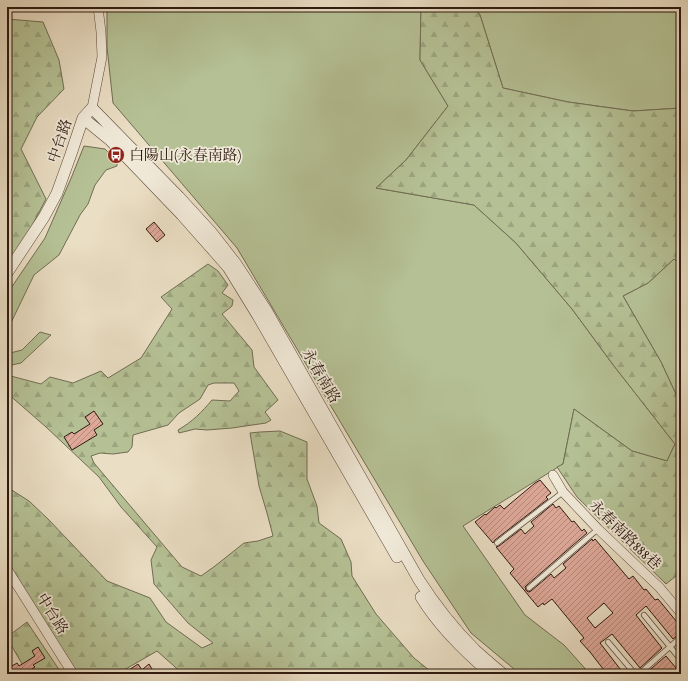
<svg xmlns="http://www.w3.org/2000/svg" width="688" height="681" viewBox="0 0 688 681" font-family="'IM FELL English','Noto Serif TC',serif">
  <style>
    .green { fill: #b5c195; stroke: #716d53 }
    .forest { fill: url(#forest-firs); stroke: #716d53 }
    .building { fill: url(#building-hatch); stroke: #2d1911; fill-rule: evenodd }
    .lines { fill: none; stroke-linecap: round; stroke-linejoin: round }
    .service-casing { stroke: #5c4a3e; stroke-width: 6 }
    .minor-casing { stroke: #5c4a3e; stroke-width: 10 }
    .tertiary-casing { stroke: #5c4a3e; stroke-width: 12 }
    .service { stroke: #f1ead9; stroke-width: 4.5 }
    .minor { stroke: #f1ead9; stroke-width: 9 }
    .tertiary { stroke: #f1ead9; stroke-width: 11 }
    .labels { text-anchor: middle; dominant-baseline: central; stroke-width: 3.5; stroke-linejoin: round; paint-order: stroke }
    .street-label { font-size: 15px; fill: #2d1911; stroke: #f1ead9 }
    .poi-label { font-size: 15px; fill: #2d1911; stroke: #f1ead9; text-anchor: start }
  </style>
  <defs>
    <pattern id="forest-firs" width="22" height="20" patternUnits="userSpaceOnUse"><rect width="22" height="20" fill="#b5c195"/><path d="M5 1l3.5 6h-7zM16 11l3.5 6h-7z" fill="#9ca57f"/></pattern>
    <pattern id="building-hatch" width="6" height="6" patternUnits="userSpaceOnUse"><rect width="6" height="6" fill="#dfa99a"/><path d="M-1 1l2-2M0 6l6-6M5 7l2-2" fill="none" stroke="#b5897c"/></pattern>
  </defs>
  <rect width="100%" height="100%" fill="#eadec4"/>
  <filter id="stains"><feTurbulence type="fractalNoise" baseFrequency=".005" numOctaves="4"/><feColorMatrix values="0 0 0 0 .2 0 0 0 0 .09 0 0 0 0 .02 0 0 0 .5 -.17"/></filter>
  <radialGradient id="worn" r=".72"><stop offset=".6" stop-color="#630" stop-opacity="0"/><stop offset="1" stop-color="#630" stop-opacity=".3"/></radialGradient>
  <path class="green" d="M107,7H421L420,60L448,106L406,160L376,188L474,205L516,243L572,309L614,366L675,444L667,461L632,451L574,409L563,464L463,526L525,615L564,645L590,674H520L471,633L423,561L237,248L113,103L107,47Z
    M474,7H681V108L633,111L568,102L503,88L480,15Z
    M84,146L105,149L117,161V166L106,170L95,185L88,204L80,215L59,255L34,275L7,331V294L45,238L72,176Z
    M674,259L681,265V405L661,362L623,296L648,283Z
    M40,332L51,335L21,363L7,366V346L10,353L22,350Z"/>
  <path class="forest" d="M421,7H474L480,15L503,88L568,102L633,111L681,108V265L674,259L648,283L623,296L661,362L681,405V572L666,584L577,497L557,467L563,464L574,409L632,451L667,461L675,444L614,366L572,309L516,243L474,205L376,188L406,160L448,106L420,60Z
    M7,19L43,22L59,60L64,89L37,117L21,149L46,199L19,250L7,260Z
    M208,264L218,271L228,285L222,293L233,300L232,306L222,314L252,350L254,367L278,400L265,412L271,420L266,423L232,428L207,430L195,429L179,433L178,430C192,422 202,412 212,400L230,401L239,391L234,383H214L208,385L200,399L179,413L168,425L133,435L132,447L128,452L113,454L100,453L91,456L94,463L182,567L201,576L215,566L244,543L258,541L273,536L267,513L259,486L250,433L260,432L280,431L307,442V479L317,506L319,523L341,539L351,562L352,576L376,614L414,658L434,674H183L157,651L117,674H76L7,565V487L29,501L48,519L107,581L150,598L166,622L202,648L213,643L188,623L154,584L151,560L157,547L121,507L99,477L46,427L7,393V375L41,384L50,377L73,383L101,371L108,378L141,358L172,309L161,297Z
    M27,622L62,674H28L7,638V637Z"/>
  <path class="building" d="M154,222L165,235L157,242L146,229Z
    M94,411L103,424L94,430L97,435L72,450L64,437L72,432L74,434L90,424L85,417Z
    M540,480L551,493L546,497L548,499L495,540L493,543L475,522L485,514L486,515L495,507L496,508L500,505L504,509L535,483Z
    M553,504L556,508L559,506L572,522L574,521L582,531L584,529L587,533L527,585L525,587L526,590L528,592L531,591L551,574L554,578L566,568L563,564L592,539L593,541L595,539L629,579L633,576L644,590L646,589L655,600L658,599L681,627V633L679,634L673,639L646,606L636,615L662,648L640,668L612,634L600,643L624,674H607L590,652L580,641L584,638L552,599L544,605L543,603L538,607L510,573L514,569L496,547L499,546L521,529L525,534L534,526L531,522ZM604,603L613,613L595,628L587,618Z
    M38,647L45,658L33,665L35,667L24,674H7V669L17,663L19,666L35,656L32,651Z
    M666,656L681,674H645Z
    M138,664L142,670L136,674H123Z
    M149,664L155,674H137Z"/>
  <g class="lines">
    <g class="service-casing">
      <path id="service" d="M497,543L563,492
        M529,588L598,529
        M644,615L681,660
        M608,642L635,674
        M639,674L681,637"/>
    </g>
    <g class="minor-casing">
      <path id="minor" d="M92,108L102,57L101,32L98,7
        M553,475L563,492L598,529L659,587L681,613
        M7,569L73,674"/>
    </g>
    <g class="tertiary-casing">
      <path id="tertiary" d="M83,118L110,140L182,215L228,267L258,316L397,557
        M7,273L44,217L57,193L71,154L83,118L92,108L179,197L211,232L236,264L266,310L419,580C435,605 454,629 475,650C484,658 493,666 503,674
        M421,597C439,627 465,652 491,674"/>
    </g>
    <use href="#service" class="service"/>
    <use href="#minor" class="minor"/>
    <use href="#tertiary" class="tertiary"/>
  </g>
  <defs>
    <g id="bus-disc" transform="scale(0.9)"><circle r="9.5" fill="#8f2418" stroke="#f1ead9"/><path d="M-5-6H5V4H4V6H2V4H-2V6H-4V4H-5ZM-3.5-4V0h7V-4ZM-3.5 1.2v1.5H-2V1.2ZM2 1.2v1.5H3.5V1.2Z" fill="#fff"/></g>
  </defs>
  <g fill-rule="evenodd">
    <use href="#bus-disc" x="116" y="155"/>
  </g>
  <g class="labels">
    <g class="street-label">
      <text transform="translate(60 141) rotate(-71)">中台路</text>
      <text transform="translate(321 376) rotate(60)">永春南路</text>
      <text transform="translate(625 535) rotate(44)">永春南路888巷</text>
      <text transform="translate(52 614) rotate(58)">中台路</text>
    </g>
    <g class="poi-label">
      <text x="129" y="155">白陽山(永春南路)</text>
    </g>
  </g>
  <rect width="688" height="681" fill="none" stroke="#eadec4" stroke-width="24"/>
  <rect x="8" y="8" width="672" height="665" fill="none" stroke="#2d1911" stroke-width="2"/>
  <rect x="12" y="12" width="664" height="657" fill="none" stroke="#2d1911"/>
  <rect width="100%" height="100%" filter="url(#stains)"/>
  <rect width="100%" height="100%" fill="url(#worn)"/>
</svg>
